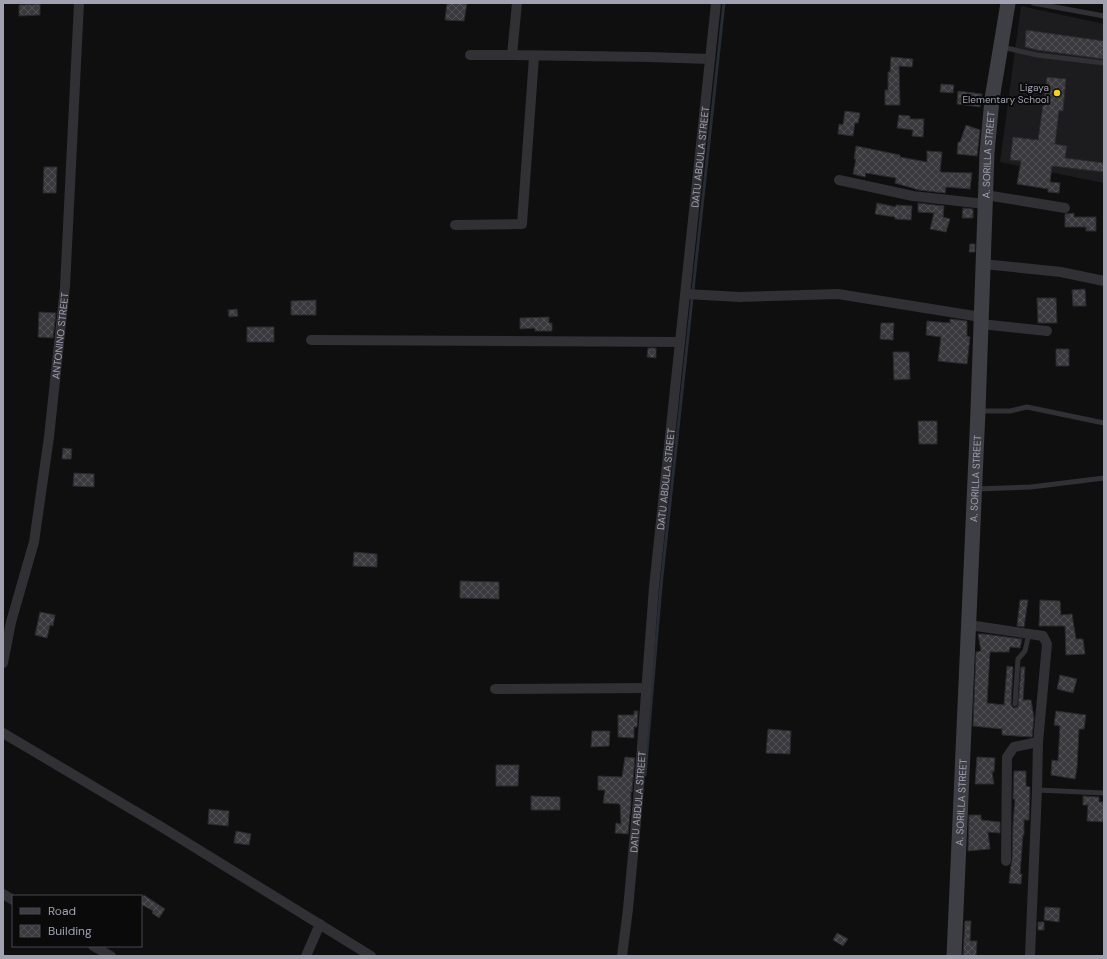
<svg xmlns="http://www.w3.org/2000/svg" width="1107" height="959" viewBox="0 0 1107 959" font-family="'DM Sans',sans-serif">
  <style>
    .built { fill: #1c1b1d }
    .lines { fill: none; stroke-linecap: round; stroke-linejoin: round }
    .stream { stroke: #262b34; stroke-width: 3 }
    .building { fill: url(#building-cross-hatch); stroke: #2a292d }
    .lane { stroke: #303035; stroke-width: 5 }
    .street { stroke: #303035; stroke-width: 10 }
    .secondary { stroke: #3e3f45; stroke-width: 15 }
    .poi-dot { fill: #f4d024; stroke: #0a0a0b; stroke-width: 1.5 }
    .labels { text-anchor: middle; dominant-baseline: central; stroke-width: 4; stroke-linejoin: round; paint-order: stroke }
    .poi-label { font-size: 10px; fill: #a0a2b2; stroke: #0a0a0b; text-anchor: end }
    .street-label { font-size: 10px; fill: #a0a2b2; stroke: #0a0a0b }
  </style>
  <defs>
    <pattern id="building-cross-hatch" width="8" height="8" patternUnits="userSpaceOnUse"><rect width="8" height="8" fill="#39393e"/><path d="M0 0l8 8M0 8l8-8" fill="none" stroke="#525258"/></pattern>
  </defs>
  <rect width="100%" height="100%" fill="#0f0f10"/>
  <path class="built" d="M1021,6L1104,24V183L1000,162Z"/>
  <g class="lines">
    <path class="stream" d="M645,775L661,586L724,3"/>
  </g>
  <path class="building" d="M447,3H467L464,21L445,20Z
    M40,4V15L19,16V5Z
    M1026,30L1104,41L1103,59L1037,50L1025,47Z
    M891,57L913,59L912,67L899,66L900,105H885V90H888V72H890Z
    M1047,77L1066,79L1063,111H1059L1055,144L1067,146L1065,158L1104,163V172L1052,166L1050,182L1060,183L1059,193L1048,192V189L1017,184L1021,161L1010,160L1013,137L1038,140Z
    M941,84L954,85L953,93L940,92Z
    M958,91L982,94L980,107L957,104Z
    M845,111L860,113L858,123H855L853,136L838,134L839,124L843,125Z
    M899,115L910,116V119H924L923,137L912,136L913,130L897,128Z
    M966,125L980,130L977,156L957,154L958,142H960Z
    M856,146L900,155V157L927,162V151L942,152L940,172L972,173L970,189L946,187L945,193L919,190L895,183L896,178L866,173L865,177L853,174L856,159H854Z
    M44,167H57L56,193H43Z
    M877,203L896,207V205L912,206L911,220L895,219V217L875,214Z
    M918,203L944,206L943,217L950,219L946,232L930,229L934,213L918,212Z
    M963,208L973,209V218H962Z
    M1074,213V217H1096V231H1086V227H1065V214Z
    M970,244H975V252H969Z
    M1085,289L1086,306H1073L1072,290Z
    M1037,298H1056L1057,323H1038Z
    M316,300V315H291V301Z
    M237,309L238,316L229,317L228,310Z
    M39,312L56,313L53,338L38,337Z
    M549,317V323H552V331H535V328L520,329V318Z
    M950,319L967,321V336L970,337L967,364L938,361L941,337L926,335L927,321L950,323Z
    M881,323H894L893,340L880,339Z
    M247,327H274V342H247Z
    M648,348H656V358L647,357Z
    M1056,349H1069V366H1056Z
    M893,352H909L910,379L894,380Z
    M918,421H937V444H919Z
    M63,448L72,449L71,459H62Z
    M74,473L94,474V487L73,486Z
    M354,552L377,554V567L353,566Z
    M460,581L499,582V599L460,598Z
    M1020,600H1028L1024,627L1017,626Z
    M1040,600L1060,601L1061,615L1072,614L1076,639H1083L1085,654L1066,655L1065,626H1039Z
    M40,612L55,615L53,626L50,625L47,638L35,635Z
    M978,634H984L1022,639L1020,648L1010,647L1009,652H990L987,703L1004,705L1007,666L1013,667L1011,704L1013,708L1018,707L1021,667H1025L1023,700H1031L1034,718L1032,737L1002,735V729L973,726L976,652L981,651Z
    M1060,675L1077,679L1073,693L1057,689Z
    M634,711H638L637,727H634V738L618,737V715H634Z
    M1056,711L1086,715L1084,729H1079L1077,768L1075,779L1051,775L1052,760L1058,761L1060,726L1054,725Z
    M768,729L791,731L790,754L766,753Z
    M592,731H610L609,746L591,747Z
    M625,757L635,758L632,792H631V804L628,834L615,833L616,823L621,824L620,804L603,803L605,790H598V776L622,777Z
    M977,757L995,758L994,772H992L994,784H975Z
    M496,765H519L518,786H496Z
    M1014,771H1026V786L1030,787L1029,820H1024V835H1023L1020,874H1022L1021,884L1009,883L1011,865L1012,861L1013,823L1015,799H1013Z
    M531,796L560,797V810H531Z
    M1083,796L1099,797V802H1104V822L1087,821L1088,805H1083Z
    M209,809L229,811L228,826L208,824Z
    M969,815H981V820L1000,822V833L988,832L990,849L968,851Z
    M236,831L251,834L249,845L234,843Z
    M144,895L165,909L159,918L152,913L153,911L141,904V899Z
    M1045,907L1060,908L1059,922L1044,920Z
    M965,921H971L970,941H977L976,956H963Z
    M1038,922H1044V930H1038Z
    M837,933L848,939L843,946L833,940Z"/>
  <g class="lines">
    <path class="lane" d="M1033,3L1104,16
      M1002,47L1037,55L1104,63
      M979,411H1010L1027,407L1104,423
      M976,489L1031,487L1104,478
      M1015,704L1018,659L1025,651L1029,633
      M1037,790L1104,793"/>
    <g class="street">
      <path d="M517,3L512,55L649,57L710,59"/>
      <path d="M470,55H512"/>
      <path d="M839,180L913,196L985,204"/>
      <path d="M986,195L1065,208"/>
      <path d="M455,225L522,224L534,57"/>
      <path d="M983,264L1061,272L1104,281"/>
      <path d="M686,294L740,297L838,294L981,317"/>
      <path d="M981,324L1047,331"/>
      <path d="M311,340L680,342"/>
      <path d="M969,625L1043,636L1047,644L1038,742L1037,790L1030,956"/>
      <path id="s1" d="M3,663L11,622L34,542L49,437L65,287L79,3"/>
      <path d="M495,689L647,688"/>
      <path d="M3,733L160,826L371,956"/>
      <path d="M1006,861L1007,757L1014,747L1038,742"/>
      <path d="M3,894L13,900"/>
      <path d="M93,946L111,956"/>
      <path d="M306,956L320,924"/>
      <path id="s2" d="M622,956L628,909L638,800L654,587L716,3"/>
    </g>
    <path class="secondary" id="s3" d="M954,956L978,411L987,153L992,99L1008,3"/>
  </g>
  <circle class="poi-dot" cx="1057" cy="93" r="4"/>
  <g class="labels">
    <g class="poi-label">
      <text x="1049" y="87">Ligaya<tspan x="1049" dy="12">Elementary School</tspan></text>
    </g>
    <g class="street-label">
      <text stroke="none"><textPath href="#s3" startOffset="802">A. SORILLA STREET</textPath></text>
      <text stroke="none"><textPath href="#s2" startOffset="803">DATU ABDULA STREET</textPath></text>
      <text stroke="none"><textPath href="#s1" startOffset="333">ANTONINO STREET</textPath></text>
      <text stroke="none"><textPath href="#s2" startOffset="479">DATU ABDULA STREET</textPath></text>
      <text stroke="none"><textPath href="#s3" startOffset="478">A. SORILLA STREET</textPath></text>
      <text stroke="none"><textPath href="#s2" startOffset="155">DATU ABDULA STREET</textPath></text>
      <text stroke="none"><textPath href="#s3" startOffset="154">A. SORILLA STREET</textPath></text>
    </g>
  </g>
  <rect width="1107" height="959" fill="none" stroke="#a0a2b2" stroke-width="8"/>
  <rect x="12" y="895" width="130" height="52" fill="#0a0a0b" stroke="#46474e"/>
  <rect x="20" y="908" width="20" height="6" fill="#3e3f45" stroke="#46474e"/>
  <text x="48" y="915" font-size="12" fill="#a0a2b2">Road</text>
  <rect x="20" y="925" width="20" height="12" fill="url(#building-cross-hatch)" stroke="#46474e"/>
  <text x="48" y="935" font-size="12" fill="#a0a2b2">Building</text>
</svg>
